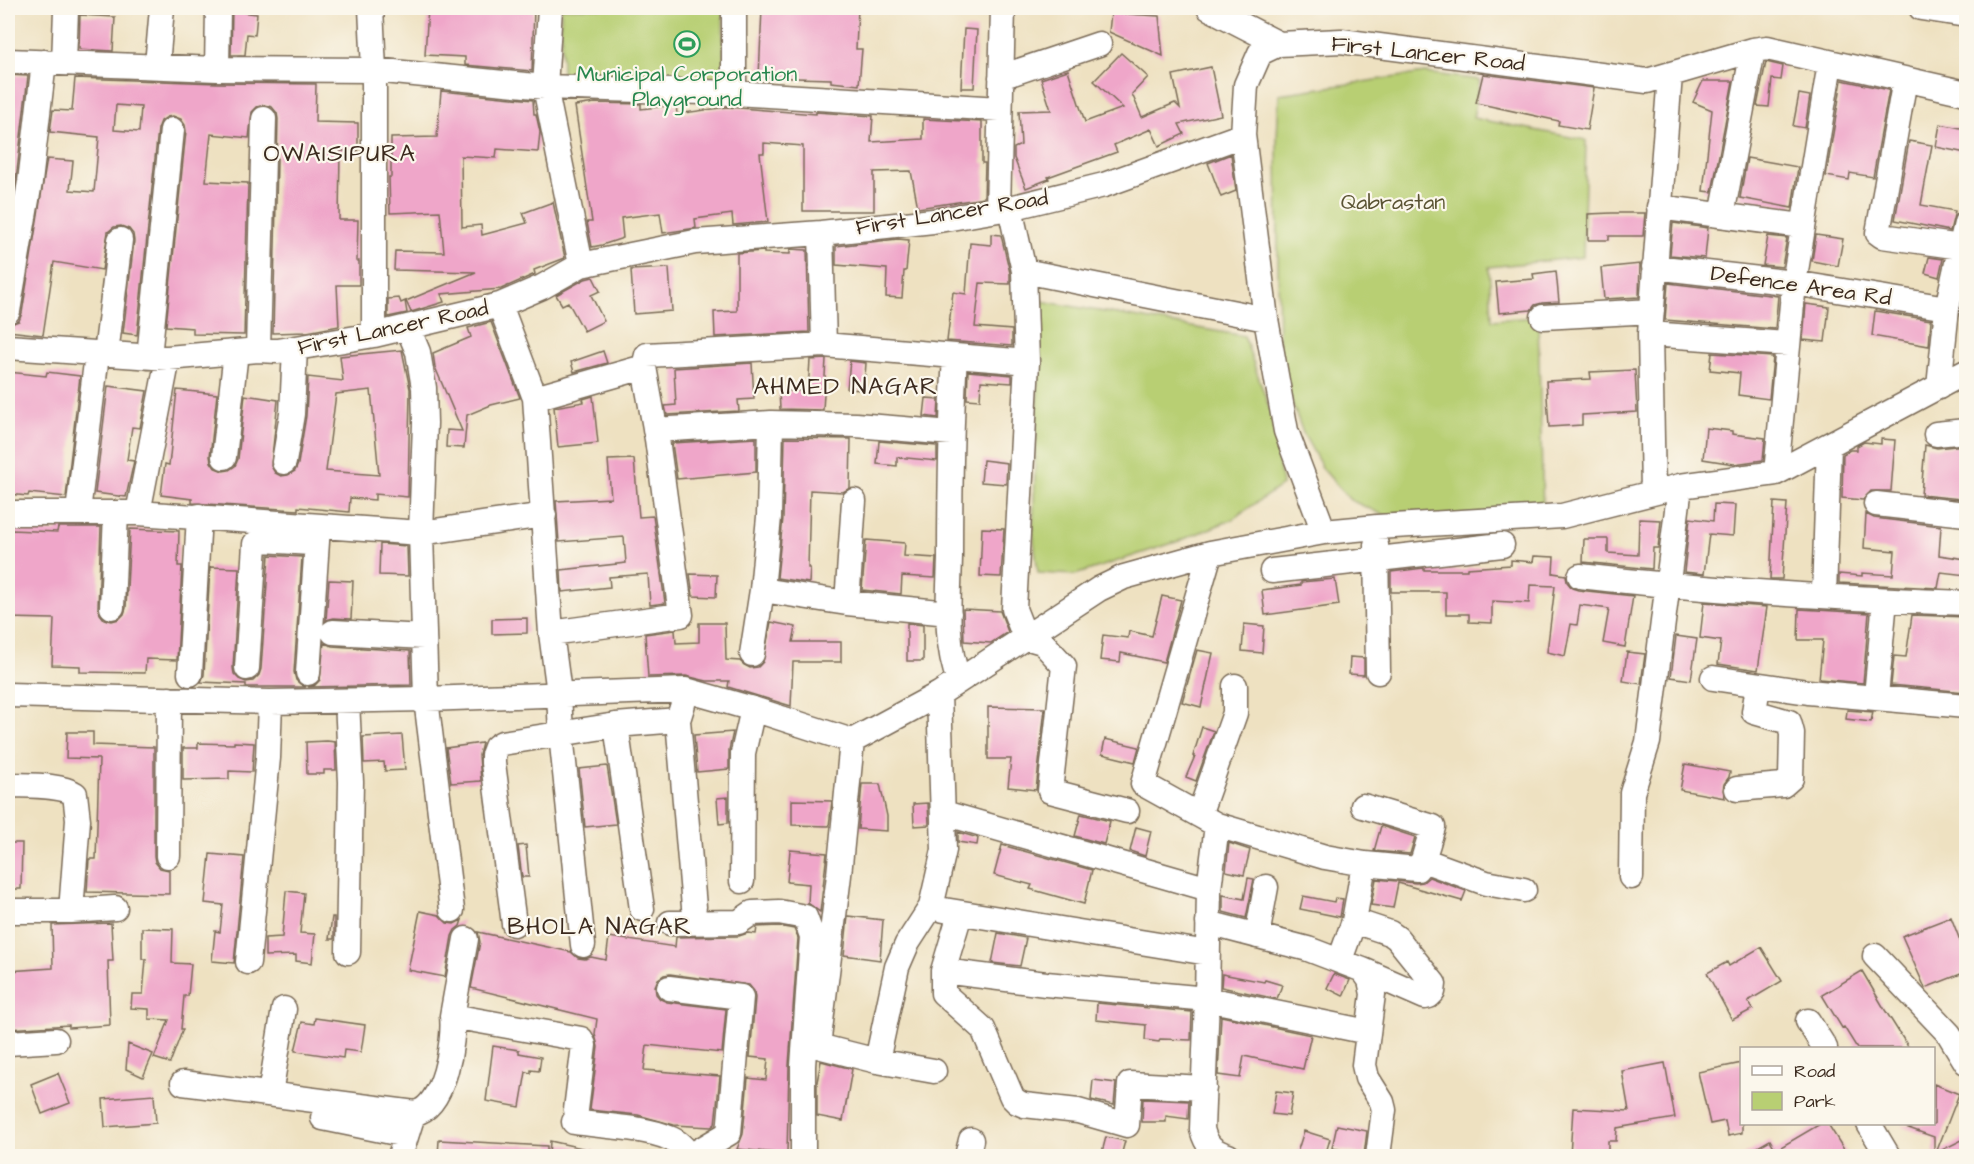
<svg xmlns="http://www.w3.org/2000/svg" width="1974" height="1164" viewBox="0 0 1974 1164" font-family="'Architects Daughter',sans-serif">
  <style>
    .green { fill: #b8cf73; stroke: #7a7c48; stroke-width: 1.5 }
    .building { fill: #efa6c9; fill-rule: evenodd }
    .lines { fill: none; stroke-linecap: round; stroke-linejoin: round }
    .minor-casing { stroke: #7a6a57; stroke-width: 27 }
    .minor { stroke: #fff; stroke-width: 24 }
    .labels { text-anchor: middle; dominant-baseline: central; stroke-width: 4.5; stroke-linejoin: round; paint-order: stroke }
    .street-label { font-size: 22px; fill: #3b2a1e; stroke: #fbf7ec }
    .leisure-label { font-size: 22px; fill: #27864d; stroke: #fbf7ec }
    .park-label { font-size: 22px; fill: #5a5333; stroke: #fbf7ec }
    .neighbourhood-label { font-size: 24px; letter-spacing: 1.5px; fill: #3b2a1e; stroke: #fbf7ec }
  </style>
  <rect width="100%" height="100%" fill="#fbf7ec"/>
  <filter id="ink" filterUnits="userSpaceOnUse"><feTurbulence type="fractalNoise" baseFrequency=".0167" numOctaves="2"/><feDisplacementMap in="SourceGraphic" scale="12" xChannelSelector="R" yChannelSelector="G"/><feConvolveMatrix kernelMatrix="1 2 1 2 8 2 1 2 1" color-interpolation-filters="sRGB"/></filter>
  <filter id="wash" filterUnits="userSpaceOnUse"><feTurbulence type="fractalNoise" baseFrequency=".008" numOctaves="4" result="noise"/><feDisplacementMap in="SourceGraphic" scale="24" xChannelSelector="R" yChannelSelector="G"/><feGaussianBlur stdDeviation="1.35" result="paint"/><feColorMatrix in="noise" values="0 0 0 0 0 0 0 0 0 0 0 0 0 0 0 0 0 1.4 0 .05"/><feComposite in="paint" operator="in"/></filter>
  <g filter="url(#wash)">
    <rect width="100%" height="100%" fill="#eee1c1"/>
    <path class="green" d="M561,8H723L724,85L562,79Z
      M1425,73L1480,80L1473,118L1586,140L1583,257L1489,267L1492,320L1538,317L1543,515L1390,518L1350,500L1323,469L1303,433L1279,366L1277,138L1279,94Z
      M1041,301L1244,336L1271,413L1282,485L1231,520L1179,541L1075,575L1038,573L1033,532Z"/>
    <g id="blocks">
      <path class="building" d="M428,8H534L532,71L465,65V57L425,55Z
        M762,8H858L856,49H862L859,85L831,82V79L759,77Z
        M232,11L257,14L255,35L247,34L245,55H231Z
        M1111,13L1159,16L1163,56L1109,32Z
        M80,15L115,17L113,51L79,49Z
        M964,29L977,30L974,88H961Z
        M1121,53L1148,77L1132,94L1142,117L1175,103L1180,108L1173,75L1211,67L1221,115L1179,124L1184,134L1159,146L1151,129L1114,145L1117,152L1048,177L1049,179L1026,188L1014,158V148L1021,145L1019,111L1051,110L1041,79L1068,70L1085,122L1123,108L1094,81Z
        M1766,62L1783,66L1781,80L1772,79L1769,107L1757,106Z
        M1483,74L1594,88L1587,130L1558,125L1559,121L1476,103Z
        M8,75L28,76L16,180L8,229Z
        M75,78L217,83L316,84L315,122L358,123V151H340L339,220H358L357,261H359V285H337L339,326L307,332L273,333L278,119L277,113L272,107L264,105L257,107L252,112L249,138L211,134L206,181L248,183L244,335L193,334V328L166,326L186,131L185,125L181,119L173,116L167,117L161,121L158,129L137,335L123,333L134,241L133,234L129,229L121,226L114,227L108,232L102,270L54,262L43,335L8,331V325L19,321L22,313L47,159L73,161L70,190L94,192L99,137L50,132L53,110L72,111ZM116,105L141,107L139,132L114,130Z
        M1842,80L1889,90L1873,177L1850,173L1849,180L1826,176Z
        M1703,81H1733L1712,192L1703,191L1712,110L1693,102Z
        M441,91L533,100L534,114H536L540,132L538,152L497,149L496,158L461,156L462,227L481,225L482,235L527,223L523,213L553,202L565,258L534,270L535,274L501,289L441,294L444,302L411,312L406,301L476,272L394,270L395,251L444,252L440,211L390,213L389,177H391V138L437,137Z
        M1799,94L1810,96L1805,128L1793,126Z
        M595,103L641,104V109L676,105L677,114L727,107L816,114V112L873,116L871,142L923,139V119L982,122V163H985L984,198L918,208L911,171L874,172V211H803V146L764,143V153H760L768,222L733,225L732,214L695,219L696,228L663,233L660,213L621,218L623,238L602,245L592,247L587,222H592L575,106Z
        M1940,124L1966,129V153L1936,147Z
        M1909,141L1932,145L1921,205L1955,211L1950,231L1895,220Z
        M1231,154L1236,191L1221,197L1208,163Z
        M1747,158L1798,167L1792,208L1740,198Z
        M1612,213H1645L1643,236H1609V240H1588V214Z
        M1673,223L1708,228L1705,258L1670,255Z
        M991,234L1001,235L1010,273V284L980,283L975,327L1012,330V346L947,341L953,292L966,294L970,243L991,245Z
        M1816,235L1843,239L1838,266L1812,261Z
        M1768,236L1787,238L1782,267L1763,265Z
        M898,239L909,240L906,271H904L902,298L886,297L887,269L836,265V246Z
        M790,249L807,250L809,332L715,337L714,312L737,311V253L764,251V253L790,254Z
        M1929,257L1943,259L1939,277L1925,273Z
        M1640,264L1639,297L1604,299L1601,268Z
        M669,268L672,311L634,314L631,270Z
        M1556,271L1559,302L1542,303L1535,305L1531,310L1499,313L1496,282L1534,279L1533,274Z
        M593,277L600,291L591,295L604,321L584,331L568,302L562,305L556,295L585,279Z
        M1668,283L1778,296L1775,329L1665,320Z
        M399,298L401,303L405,301L407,313L388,317V299Z
        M1806,304L1829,307L1825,342L1803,340Z
        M1875,311L1931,320L1929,346L1872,336Z
        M491,322L520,398L491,405L467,415L464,448L446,447L447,430L462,431L435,367L433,353L471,337L468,328Z
        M402,350L410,389L408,497L375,494V500L350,498L349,512L298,507V510L192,503V499L161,495L165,464L169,465L177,390L217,394L210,456L211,462L215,468L223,471L229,470L235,466L238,459L245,395L278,400L271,466L275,473L281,476L288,475L295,471L298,464L306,416L308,377L343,381L340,356ZM371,390L379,475L326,471L336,394Z
        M603,351L607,363L574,372L571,362Z
        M1712,353L1773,357L1769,399L1738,395L1740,373L1710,370Z
        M826,359L823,410L780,409L779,391H808L810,360Z
        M850,361L866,363L864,390L847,389Z
        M752,363L754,399L738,400L739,411L667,415L665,406L676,405L674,368Z
        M1635,370L1637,412L1582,415V425L1549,427L1546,381L1591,379L1590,372Z
        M968,371L1012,375V383L981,381L980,400L967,399Z
        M8,372L46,376L47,372L80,376L66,497L29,493L28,496L8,494Z
        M108,386L147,391L140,428L132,427L127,460L134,461L126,497L95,493Z
        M593,396L598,443L558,447L554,407L584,402L583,399Z
        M926,398L939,399L938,418L924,416Z
        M1706,428L1732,431V434L1765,438L1763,460L1734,464L1703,459Z
        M756,438V472L677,479L672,443Z
        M785,438L851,439L850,488L843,492L810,490L808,568H810L809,583L777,578L783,518Z
        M1881,439L1895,440L1891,491H1871L1863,500L1842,498L1843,454L1850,450H1857V446L1864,442L1881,444Z
        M879,441L937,446V461L897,457V466L877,464Z
        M1925,445L1937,448L1965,445L1961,499L1921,495Z
        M634,459L639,517L653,516L665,603L650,605L648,574L609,577L610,587L562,592L561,570L626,563L624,537L559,542L556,501L611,498L608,460Z
        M983,460L1007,463L1006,484L981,482Z
        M1774,502L1787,503L1782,579H1770Z
        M1714,504L1735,505L1733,536L1709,534L1704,574L1684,572L1690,518L1713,521Z
        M1866,514L1874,518L1941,526L1939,555L1966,559V575L1941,572L1938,588L1839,583V574L1862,576V573L1893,575L1895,551L1864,548Z
        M1639,519L1661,520L1658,548H1653L1652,569L1583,562L1584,539H1608V553L1638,555Z
        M58,527H101L98,607L100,614L104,619L112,621L119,619L124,614L126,608L130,529L179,531L178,566H182L177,660L146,659L145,673L80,672V666L52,665L54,619L8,618L11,530L57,532Z
        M982,528L1004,529L1001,577L980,576Z
        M866,540L905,543L904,556L936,558L935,578L902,576L901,594L862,590Z
        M380,544L407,546L408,576L379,575Z
        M269,555L302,557L294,672L296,680L300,684L306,687H246V684L201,682L204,675L210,567L239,568L233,668L234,674L239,679L246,682L253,681L259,675L261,669Z
        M1534,556L1554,557L1553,573L1566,575L1567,582L1572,588L1578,590L1633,596L1625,647L1603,643L1609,609L1580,605L1577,625L1571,624L1565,656L1547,652L1555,586L1530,585L1529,603L1492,601V623L1469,622V614H1446V592H1391V572L1424,568V570H1467V568L1511,565V560L1533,562Z
        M690,574L717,575L716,597L693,596Z
        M1335,579L1339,605L1265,615L1262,590L1301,585V582Z
        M329,580L353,581L351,619L334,618L326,620Z
        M1162,596L1181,600L1164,662L1121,653L1120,662L1100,660L1103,635L1128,638L1129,631L1152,636Z
        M1704,602L1767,607L1758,670L1718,664L1721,641L1700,638Z
        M963,609L1000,611L1008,632L991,643L964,641Z
        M1799,609L1869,613L1863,683L1819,679L1823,640H1798Z
        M1912,615L1966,617V692L1891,685L1894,656L1906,657Z
        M527,618V633L492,634V619Z
        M771,622L796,627L793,642H841V662H793L791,706L728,687L729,681H707L686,676L648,677L645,634L675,630L676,643L699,642V623H725L726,660L740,661L744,665L750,668L758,667L763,662Z
        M907,623L923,625V661H907Z
        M1244,624L1264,626L1262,653L1242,651Z
        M1676,636L1697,639L1691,680L1671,677Z
        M324,643L332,646L410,651L411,685L308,687L315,685L320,680Z
        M1197,650L1213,653L1201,707L1182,702Z
        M1627,652L1645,654L1641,684L1623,681Z
        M1350,657L1364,658V675L1349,674Z
        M988,707L1045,708L1036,790L1008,787L1011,759H988Z
        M1847,710L1873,712L1871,722L1846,719Z
        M1202,727L1214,731L1196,781L1186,777L1195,756H1193Z
        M67,732H93V745L154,747V856L155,862L160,868L169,870V894L87,892L89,859H96L99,759L66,758Z
        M733,732L729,750V769L697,772L694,735Z
        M402,735L405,770L385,771L384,762L364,763L363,737Z
        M1105,739L1139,747L1135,762L1102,754Z
        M327,741L335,742L336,770H324V774H307L306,742Z
        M234,742L254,743L252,772L229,771V779L183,780V748H198V743L234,744Z
        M482,743L479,755L481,781L451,783L446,748Z
        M1685,764L1730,772L1729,777L1724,784L1723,790L1725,798L1680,790Z
        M607,766L616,824L585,827L579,769Z
        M862,784H880L887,816V831L858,829Z
        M728,797V823L719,824L717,798Z
        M792,800L832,801L829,826L792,825Z
        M928,803L929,825L914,826L913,804Z
        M1081,814L1110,821L1104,844L1075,836Z
        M1381,826L1415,837L1410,854L1374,851Z
        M1136,827L1151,831L1145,856L1130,851Z
        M958,832L978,838L977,845L958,842Z
        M8,843H22L21,889H8Z
        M1229,843L1250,850L1244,875L1226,871Z
        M526,845L529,877H522L518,846Z
        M1002,845L1092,870L1084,904L1030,889L1032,885L994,875Z
        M790,850L827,853L820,912L808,903L809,884L787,882Z
        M210,854L244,857L234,963L212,961L215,931L220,932L223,905L205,903Z
        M1429,877L1466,891L1462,901L1398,883L1393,908L1371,905L1376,879L1416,883L1423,882Z
        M1248,878L1254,879L1246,918L1223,912V895L1244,899Z
        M286,891L304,893L300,933L315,934L312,963L296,961V955L265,956V938L282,937Z
        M1303,896L1334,902L1335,898L1343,899L1340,917L1300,909Z
        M420,911L439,915L447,923L454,924L462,920L460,926L455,930L452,936L445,977L408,970Z
        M848,916L883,920L880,960L844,955Z
        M332,917H334V939H329Z
        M1951,917L1966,956V972L1925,988L1902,936Z
        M111,923L113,961H108L110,1025L69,1028V1025L8,1029V971L53,968L52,925Z
        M778,926L794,929L798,938L789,1065L787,1154L737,1149L743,1134L748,1078L766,1080L768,1059L750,1057L755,998L754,991L749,985L670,974L664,975L658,979L655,986L656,994L660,999L667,1002L726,1009L722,1053L647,1045L644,1070L720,1076L715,1124L711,1127L674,1125L638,1115L590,1110L598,1047L595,1034L597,1019L471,988L480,942L478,932L571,952L578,958L585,959L591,957L606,960L609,937L675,947L676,937L739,936L748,933L756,934L757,927Z
        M142,928L173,929L172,963L191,964L188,996H184L181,1029H183L170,1063L154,1058L169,1020L149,1019V1009L131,1008L132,994H143L146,959H142Z
        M998,933L1026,938L1020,966L992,963Z
        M1761,947L1782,981L1748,1001L1753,1009L1732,1020L1707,973L1727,962L1729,966Z
        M1862,971L1885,1010L1909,1048H1857L1844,1027L1842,1028L1822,995Z
        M1222,974L1264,982L1265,980L1282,985L1277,999L1221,987Z
        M1334,974L1350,980L1343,996L1327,988Z
        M1097,1003L1192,1012L1191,1040L1160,1039L1159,1042L1145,1040L1146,1025L1096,1020Z
        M1221,1016L1311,1035L1303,1069L1244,1056L1240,1078L1218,1075Z
        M315,1018L365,1025L361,1052L344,1050L343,1058L295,1051L302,1022L314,1024Z
        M128,1044L153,1054L143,1077L126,1069Z
        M493,1046L519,1050V1053L541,1057L539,1071L531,1070V1073L526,1072L520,1107L486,1101Z
        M821,1061L852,1069L843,1121L817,1116V1082Z
        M1665,1063L1675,1118L1617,1128L1616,1141H1608V1153H1604V1156H1570L1573,1108L1629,1111L1622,1071Z
        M1742,1063V1133L1728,1136L1725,1121L1710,1124L1698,1072Z
        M58,1073L70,1103L42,1114L31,1084Z
        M1093,1080L1116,1083L1114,1105L1091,1100Z
        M1934,1084L1959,1094L1936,1153L1966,1138V1156H1930L1934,1155V1137L1900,1125L1934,1124Z
        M1276,1091L1293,1093L1289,1116L1272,1114Z
        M154,1095L156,1123L105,1127L103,1099Z
        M1143,1099L1189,1101L1188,1119L1166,1116V1122H1142Z
        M1820,1124H1828L1848,1156H1742L1770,1140L1776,1150Z
        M1337,1125L1367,1131L1364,1155L1332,1148Z
        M1304,1131L1330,1139L1325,1156H1296Z
        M1106,1137L1125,1141L1121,1156H1101Z
        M439,1140L547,1146V1156H438Z
        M550,1141L596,1151L595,1156H549Z"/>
    </g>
  </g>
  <g filter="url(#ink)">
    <use href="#blocks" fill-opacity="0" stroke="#7a6a57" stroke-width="1.5"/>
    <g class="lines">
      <g class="minor-casing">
        <path id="minor" d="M371,8L374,70V335
          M550,8L545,87L581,265
          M734,8V93
          M1209,8L1279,44
          M1921,8L1966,15
          M8,61L217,69L374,70L545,87L734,93L1000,109
          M64,62L66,11
          M157,65L162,8
          M217,69L218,8
          M1001,77L1099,44
          M1905,79L1878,233L1882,236L1961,247
          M1243,135L1266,319L1286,431L1324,532
          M1659,207L1802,226
          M1010,208L1024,271L1027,362L1014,609L1025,637L1042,642L1064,666L1050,791L1127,811
          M998,210L1003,8
          M1722,215L1753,50
          M821,233L824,345
          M1654,267L1794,283L1947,308
          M1024,271L1266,319
          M500,305L535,398L551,633L559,693L561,734L583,945
          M8,311L30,182L44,62
          M1543,317L1652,311
          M408,328L418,352L424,388L425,423L421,533L426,699L452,910
          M1650,334L1788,344
          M8,347L168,358L258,350L278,351L374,335L500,305L542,287L581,265L695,242L821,233L933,221L1010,208L1104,185L1243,135L1246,85L1260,53L1279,44L1341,41L1647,81L1753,50L1767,48L1966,93
          M258,350L264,119
          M106,354L120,240
          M955,356L1027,362
          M149,357L172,130
          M644,367L647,355L824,345L955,356C951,423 950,490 950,558C949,597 944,643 959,680
          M1939,387L1947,308L1966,223
          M535,398L644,367L657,439L681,615L551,633
          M655,430L771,423L856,425L951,433
          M1936,434L1966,431
          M224,457L236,352
          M284,462L292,414L295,348
          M1776,473L1794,283L1830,63
          M1653,492L1650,334L1670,75
          M1876,504L1966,514
          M78,512L97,354
          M8,513H138L421,533L544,515
          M138,513L168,358
          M1376,545L1378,672
          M1210,553L1143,784L1217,825L1325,857L1365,864L1417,869L1423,860L1486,883L1524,890
          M1272,571L1502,545
          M1580,576C1709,591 1838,598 1966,603
          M762,590L847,603L949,613
          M1824,596L1829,445
          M847,603L854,501
          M112,607L116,513
          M333,632L424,637
          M752,654L762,590L769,517L771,423
          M247,668L255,544L263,540L311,543
          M308,673L318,527
          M190,674L199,516
          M1713,678L1808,692L1966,706
          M8,695L270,702L426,699L686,690L753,709L852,741L939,694L1099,589L1124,577L1210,553L1324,532L1377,527L1562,516L1680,486L1776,473L1966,372
          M1876,696L1885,600
          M347,701L351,782L348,952
          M683,704L678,720L694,907
          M616,725L642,909
          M852,741L839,875L818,1046L877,1061L934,1071
          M8,785C27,786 60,784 75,794L78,820L71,911
          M1737,789L1783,785L1791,778L1792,733L1789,722L1754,712L1758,686
          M1363,806L1433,827L1423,860
          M944,813L1209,889
          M1199,815L1235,713V686
          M1217,825L1209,889L1207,999L1202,1129C1206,1145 1212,1151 1228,1156
          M168,856L169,699
          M1631,877L1632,793L1648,742L1680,486
          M742,881L743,753L753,709
          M944,910L1208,953
          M8,911H71L115,908
          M960,914L943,971V993L983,1029L1012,1097L1017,1102L1024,1105L1078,1111L1127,1125L1130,1084L1204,1088
          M1354,921L1390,933L1397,938L1434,984L1433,992L1429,996L1425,997L1363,970
          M670,923L739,922L752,913L779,912L805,917L812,936L803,1066V1156
          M1208,923L1308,949L1363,970L1370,980L1373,994L1364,1065L1367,1078L1382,1102L1384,1110L1378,1156
          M514,924L493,763V755L496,747L502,743L616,725L678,720
          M1257,936L1266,887
          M1875,956L1949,1034L1966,1062
          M1340,960L1354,921L1364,864
          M248,962L268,758L270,702
          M943,971L1046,984L1207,999L1368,1032
          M669,988L741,997L729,1133L690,1156
          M452,1016L581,1039L584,1045L576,1110
          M1808,1021L1825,1048
          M8,1043L56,1040
          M877,1061L897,967L907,944L931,907L944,850L939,694
          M183,1083L415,1113C444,1108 455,1041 452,1016L466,939
          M270,1094L284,1009
          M323,1118L406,1135
          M574,1122C601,1126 644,1127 669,1138C678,1141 684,1148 690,1156
          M1869,1124L1888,1156
          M400,1156L411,1121
          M967,1156L971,1140"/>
      </g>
      <use href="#minor" class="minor"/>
    </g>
  </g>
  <defs>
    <g id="stadium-ring" transform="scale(1.35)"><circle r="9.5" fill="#fbf7ec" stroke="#2e9e5b" stroke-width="1.5"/><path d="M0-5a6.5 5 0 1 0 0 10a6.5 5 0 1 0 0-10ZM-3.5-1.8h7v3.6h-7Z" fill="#2e9e5b"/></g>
  </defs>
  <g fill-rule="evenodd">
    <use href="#stadium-ring" x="687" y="44"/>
  </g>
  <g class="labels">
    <g class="street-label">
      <text transform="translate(1428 54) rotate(6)">First Lancer Road</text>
      <text transform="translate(952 213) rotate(-9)">First Lancer Road</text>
      <text transform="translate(1801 286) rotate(8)">Defence Area Rd</text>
      <text transform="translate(393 328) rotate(-12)">First Lancer Road</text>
    </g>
    <g class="leisure-label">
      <text x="687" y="74">Municipal Corporation<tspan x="687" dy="25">Playground</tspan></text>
    </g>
    <g class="park-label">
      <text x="1393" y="202">Qabrastan</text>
    </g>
    <g class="neighbourhood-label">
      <text x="340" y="154">OWAISIPURA</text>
      <text x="846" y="387">AHMED NAGAR</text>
      <text x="600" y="927">BHOLA NAGAR</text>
    </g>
  </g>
  <rect width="1974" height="1164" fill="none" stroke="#fbf7ec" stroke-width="30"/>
  <rect x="1740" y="1047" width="195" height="78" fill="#fbf7ec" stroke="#aea59a" stroke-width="1.5"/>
  <rect x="1752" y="1066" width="30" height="9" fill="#ffffff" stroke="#aea59a" stroke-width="1.5"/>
  <text x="1794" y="1077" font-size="18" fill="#3b2a1e">Road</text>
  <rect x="1752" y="1092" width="30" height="18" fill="#b8cf73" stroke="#aea59a" stroke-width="1.5"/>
  <text x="1794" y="1107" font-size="18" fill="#3b2a1e">Park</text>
</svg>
